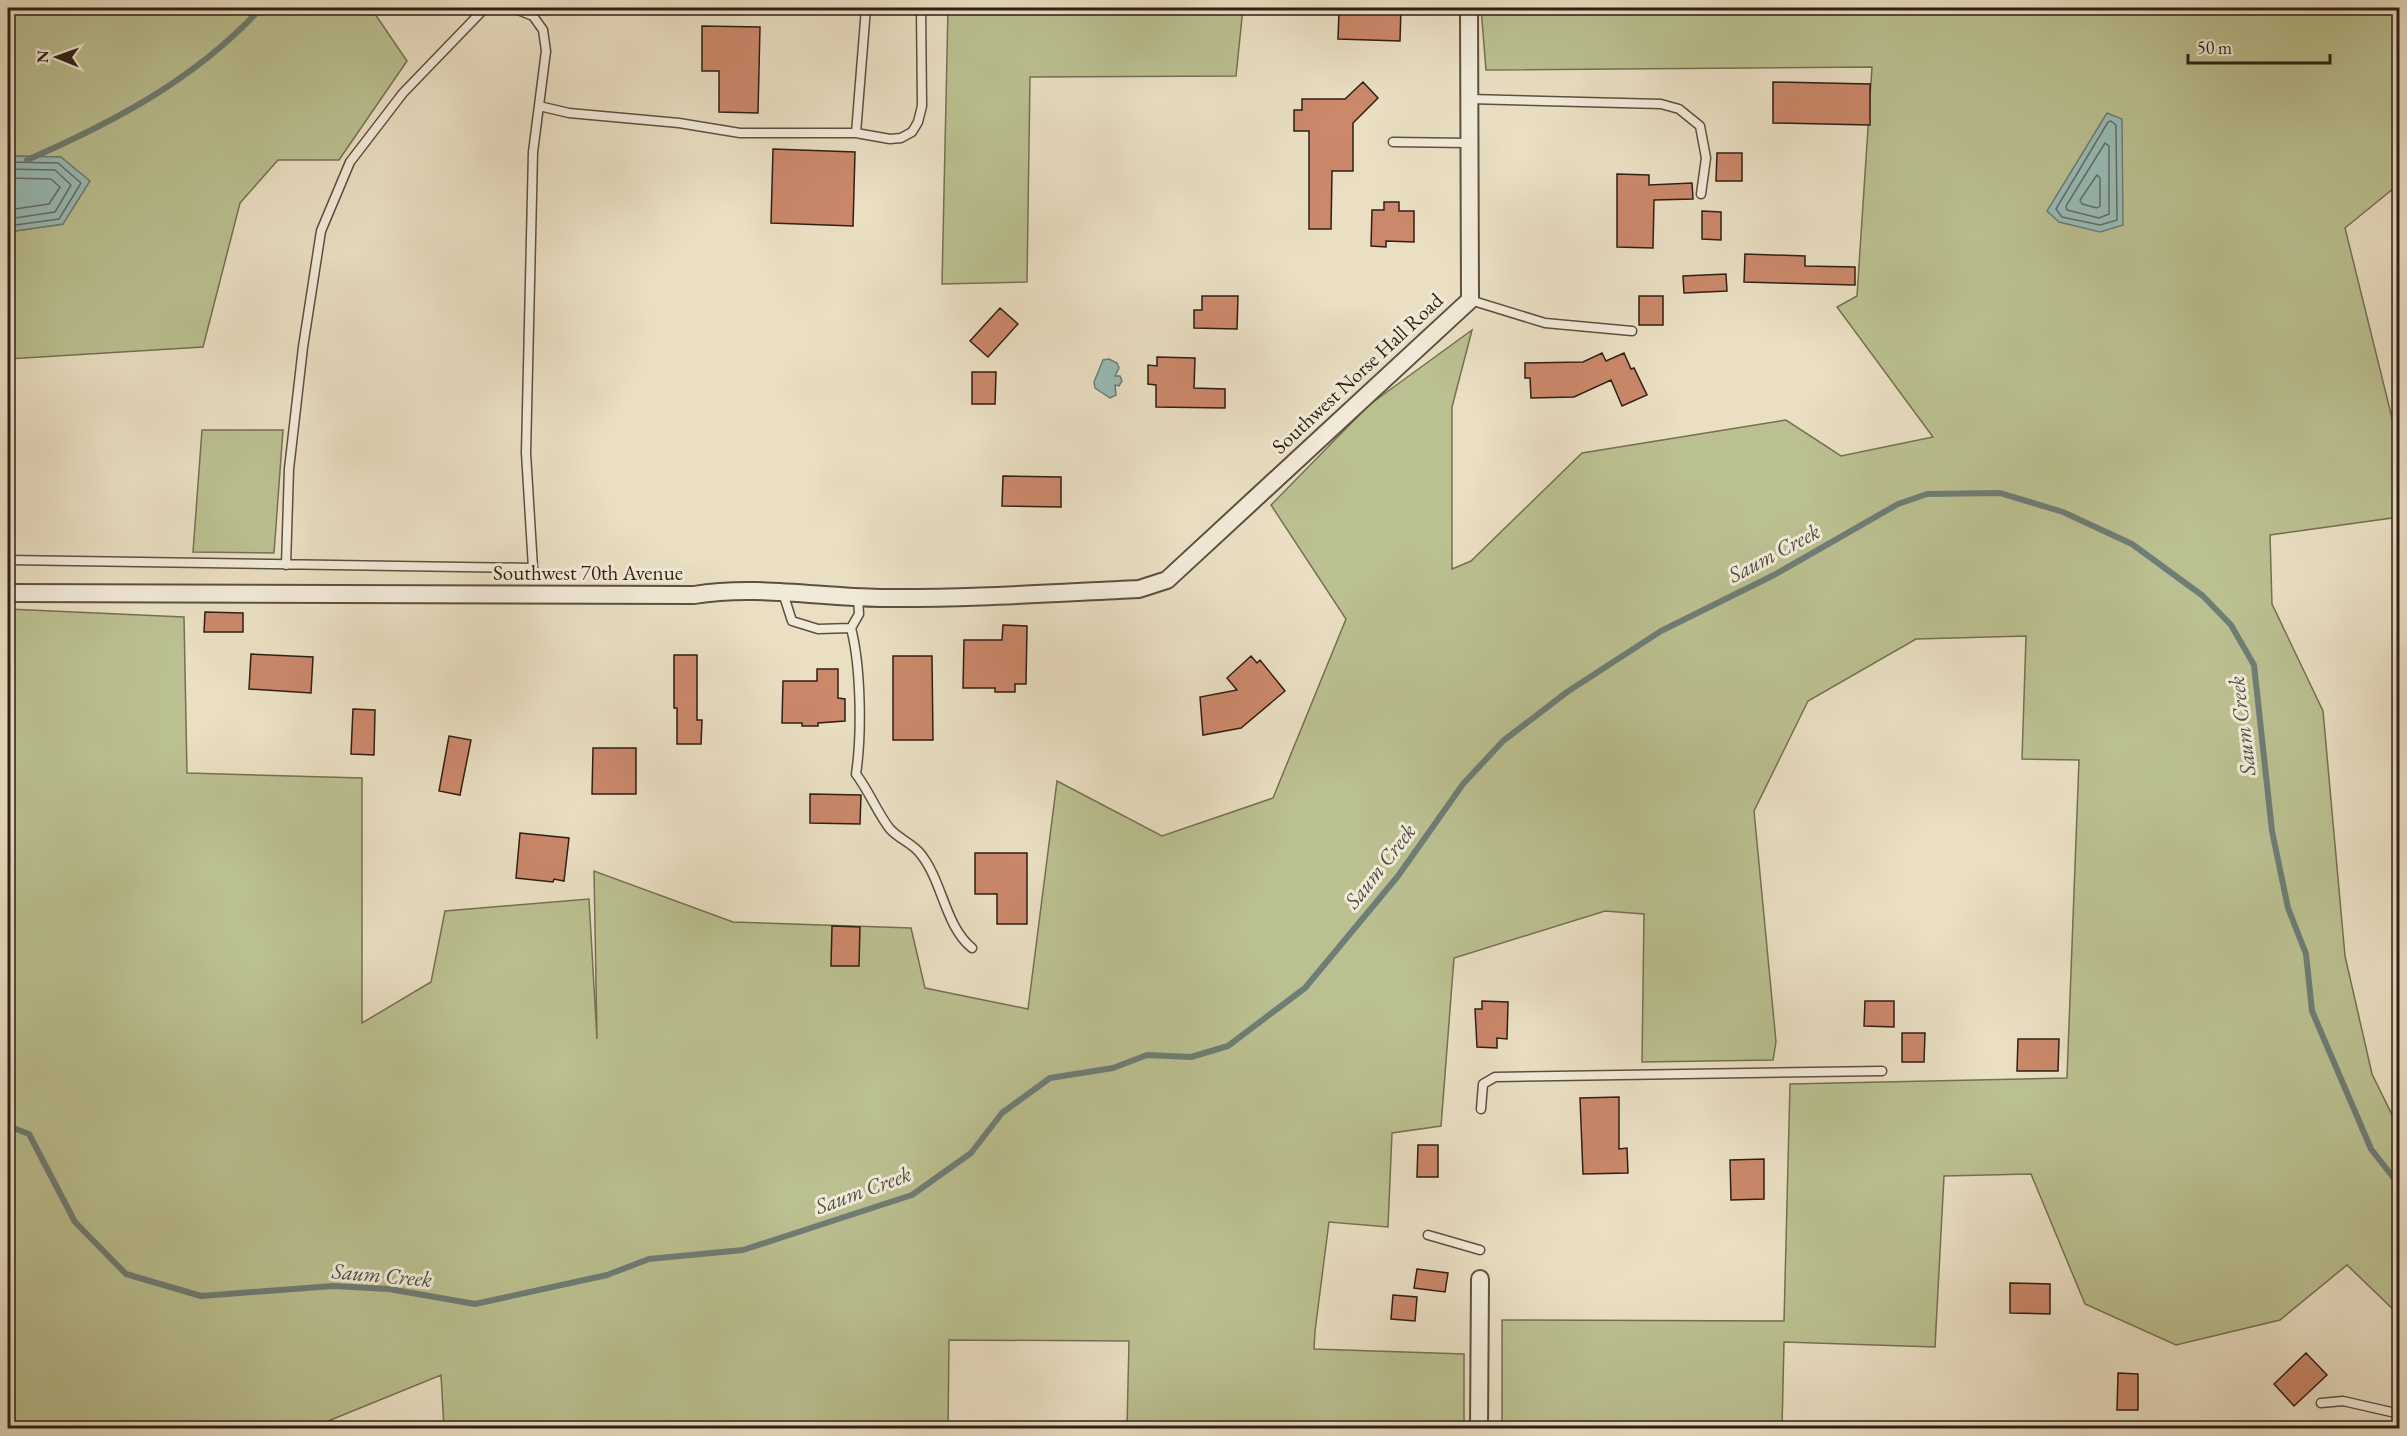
<svg xmlns="http://www.w3.org/2000/svg" width="2407" height="1436" viewBox="0 0 2407 1436" font-family="'EB Garamond',serif">
  <style>
    .green { fill: #bbc090; stroke: #757052; stroke-width: 1.5 }
    .water { fill: #98bcb8; stroke: #6e7d76; stroke-width: 1.5 }
    .lines { fill: none; stroke-linecap: round; stroke-linejoin: round }
    .shore { stroke: #646e66; stroke-width: 1.5 }
    .stream { stroke: #6e7d76; stroke-width: 6 }
    .building { fill: #cb886b; stroke: #2f1f13; stroke-width: 1.5 }
    .service-casing { stroke: #5e4f3f; stroke-width: 11 }
    .minor-casing { stroke: #5e4f3f; stroke-width: 20 }
    .service { stroke: #f1ead8; stroke-width: 8 }
    .minor { stroke: #f1ead8; stroke-width: 16 }
    .labels { text-anchor: middle; dominant-baseline: central; stroke-width: 6; stroke-linejoin: round; paint-order: stroke }
    .street-label { font-size: 21px; fill: #2f1f13; stroke: #f1ead8 }
    .water-label { font-size: 22px; font-style: italic; fill: #4e4e45; stroke: #f1ead8 }
  </style>
  <rect width="100%" height="100%" fill="#eadfc3"/>
  <filter id="stains"><feTurbulence type="fractalNoise" baseFrequency=".00333" numOctaves="4"/><feColorMatrix values="0 0 0 0 .2 0 0 0 0 .09 0 0 0 0 .02 0 0 0 .5 -.17"/></filter>
  <radialGradient id="worn" r=".72"><stop offset=".6" stop-color="#630" stop-opacity="0"/><stop offset="1" stop-color="#630" stop-opacity=".3"/></radialGradient>
  <path class="green" d="M8,8H371L407,61L339,160H278L240,203L203,347L8,359V232L63,224L60,157L8,156Z
    M948,8H1243L1236,76L1030,77L1027,282L942,284Z
    M1481,8H2399V184L2345,228L2399,446V517L2270,535L2272,604L2323,711L2345,956L2372,1074L2399,1129V1315L2347,1265L2280,1320L2176,1345L2085,1304L2031,1174L1944,1176L1935,1347L1784,1342L1782,1428H1502V1320L1784,1321L1790,1084L2067,1078L2079,760L2022,759L2026,636L1916,639L1808,701L1754,811L1776,1042L1773,1060L1642,1062L1644,914L1605,911L1454,958L1441,1126L1392,1133L1388,1227L1329,1222L1315,1331L1314,1349L1464,1354V1428H1127L1129,1341L949,1340L948,1428H444L441,1375L311,1428H8V609L184,617L187,773L362,778V1023L431,982L445,911L589,899L597,1039L594,871L733,922L911,928L925,988L1028,1009L1057,781L1162,836L1273,798L1346,619L1271,505L1369,405L1472,330L1452,407V569L1471,561L1582,453L1786,420L1841,456L1933,437L1837,307L1857,296L1872,67L1486,70Z
    M202,430H283L274,553L193,552Z"/>
  <path class="water" d="M2107,113L2122,119L2123,225L2100,232L2059,222L2047,211Z
    M8,156L61,157L90,181L63,224L8,232Z
    M1109,359L1117,363L1119,368L1115,376H1120L1122,381L1119,386L1115,385L1116,395L1110,398L1095,388L1094,382L1103,360Z"/>
  <g class="lines">
    <path class="shore" d="M2111,121L2116,125L2117,220L2100,225L2062,217L2056,209L2108,122Z
      M2105,143L2109,146V214L2099,218L2067,210L2066,206Z
      M8,162L58,163L81,183L59,219L8,226
      M8,169L55,170L71,185L55,212L8,219
      M2097,175L2100,178V206L2097,208L2082,204L2080,200Z
      M8,178L51,179L60,187L49,204L8,210"/>
    <path class="stream" d="M27,160C114,122 196,79 261,8
      M8,1126L29,1134L75,1222L126,1274L201,1296L333,1286L389,1289L475,1304L607,1275L649,1259L743,1250L912,1195L971,1153L1002,1113L1050,1078L1113,1068L1147,1055L1191,1057L1228,1046L1305,988L1398,876L1463,784L1503,741L1567,692L1661,631L1774,575L1898,504L1927,494L2000,493L2063,512L2132,544L2203,596L2231,625L2254,665L2272,831L2288,908L2306,954L2312,1011L2371,1149L2400,1186"/>
  </g>
  <path class="building" d="M1374,8H1401L1400,41L1338,39L1339,11L1374,12Z
    M702,26L760,27L758,113L719,112V71H702Z
    M1363,82L1378,98L1353,123V171H1332L1331,229H1309V131H1294V110H1302V99H1345Z
    M1773,82L1870,84V125L1773,123Z
    M773,149L855,152L853,226L771,223Z
    M1717,153H1742V181H1716Z
    M1617,174L1649,175V185L1692,183L1693,199L1654,200L1653,248L1617,247Z
    M1384,202H1399V211H1414V242L1386,241V247L1371,246L1372,210H1384Z
    M1702,211L1721,212V240L1702,239Z
    M1745,254L1805,256V266L1855,267V285L1744,282Z
    M1726,274L1727,291L1684,293L1683,276Z
    M1202,296H1238L1237,329L1194,328V310H1202Z
    M1639,296H1663V325H1639Z
    M1000,308L1018,324L988,357L970,341Z
    M1602,353L1606,361L1624,353L1631,369L1634,368L1647,395L1622,406L1611,380L1574,397L1531,398L1530,378H1525V363L1583,362Z
    M1157,357L1195,358L1194,388L1225,389V408L1156,407V385L1148,384V365L1157,366Z
    M972,372H996L995,404H972Z
    M1003,476L1061,477V507L1002,506Z
    M205,612L243,613V632H204Z
    M1003,625L1027,626L1026,684H1015V692H995V688H963L964,640H1002Z
    M251,654L313,657L311,693L249,689Z
    M674,655H697V720H702L701,744H677V708H674Z
    M893,656H932L933,740H893Z
    M1251,656L1257,663L1260,660L1285,691L1241,728L1203,735L1200,697L1237,690L1227,678Z
    M817,669H838V698L845,699V721L818,723V726H802V723H782L783,681H817Z
    M353,709L375,710L374,755L351,754Z
    M449,736L471,740L460,795L439,791Z
    M593,748H636V794H592Z
    M810,794L861,795L860,824L810,823Z
    M520,833L569,838L564,881L554,879L553,882L516,878Z
    M975,853H1027V924H997V894H975Z
    M832,926L860,927L859,966H831Z
    M1482,1001L1508,1002L1507,1039L1497,1038V1048L1477,1047L1475,1009H1482Z
    M1865,1001H1894V1027L1864,1026Z
    M1902,1033H1925L1924,1062H1902Z
    M2018,1039H2059L2058,1071H2017Z
    M1619,1097V1149L1627,1148L1628,1173L1583,1174L1580,1098Z
    M1418,1145H1438V1177H1417Z
    M1764,1159V1199L1731,1200L1730,1160Z
    M1417,1269L1448,1273L1445,1292L1414,1288Z
    M2010,1283L2050,1284V1314L2010,1313Z
    M1393,1295L1417,1297L1415,1321L1391,1319Z
    M2306,1353L2327,1375L2294,1406L2274,1384Z
    M2118,1373L2138,1374V1410H2117Z"/>
  <g class="lines">
    <g class="service-casing">
      <path id="service" d="M533,16L535,8
        M1470,99L1661,104L1679,109L1700,126L1706,158L1701,194
        M539,106L569,113L679,123L740,133H856L890,139L901,138L912,132L918,122L922,106L921,8
        M856,133L866,8
        M1393,142L1469,143
        M1470,300L1545,323L1632,331
        M8,560L533,568L526,453L533,152L546,51L543,30L533,16L513,8
        M286,565L289,469L303,347L321,231L350,162L403,93L485,8
        M783,593L792,621L818,629L851,628L859,614L858,597
        M851,628C861,667 862,734 856,774C869,791 878,814 890,829C898,838 911,843 919,852C943,880 944,925 972,948
        M1481,1109L1483,1084L1495,1077L1882,1071
        M1428,1235L1480,1250
        M2321,1403L2343,1401L2400,1414"/>
    </g>
    <g class="minor-casing">
      <path id="minor" d="M8,593L694,595C755,585 818,597 880,598C966,599 1053,593 1139,589L1167,580L1470,300L1469,8
        M1479,1428L1480,1279"/>
    </g>
    <use href="#service" class="service"/>
    <use href="#minor" class="minor"/>
  </g>
  <g class="labels">
    <g class="street-label">
      <text transform="translate(1357 373) rotate(-43)">Southwest Norse Hall Road</text>
      <text x="588" y="572">Southwest 70th Avenue</text>
    </g>
    <g class="water-label">
      <text transform="translate(1774 553) rotate(-28)">Saum Creek</text>
      <text transform="translate(2242 726) rotate(-97)">Saum Creek</text>
      <text transform="translate(1380 866) rotate(-52)">Saum Creek</text>
      <text transform="translate(863 1190) rotate(-20)">Saum Creek</text>
      <text transform="translate(382 1275) rotate(5)">Saum Creek</text>
    </g>
  </g>
  <rect width="2407" height="1436" fill="none" stroke="#eadfc3" stroke-width="30"/>
  <rect x="9" y="9" width="2389" height="1418" fill="none" stroke="#2f1f13" stroke-width="3"/>
  <rect x="15" y="15" width="2377" height="1406" fill="none" stroke="#2f1f13" stroke-width="1.5"/>
  <g transform="translate(57 57) rotate(271)" stroke="#f1ead8" stroke-width="4.5" paint-order="stroke">
  <path d="M0-4.5L10 22L0 15L-10 22Z" fill="#2f1f13"/>
  <text y="-9" font-size="16" font-weight="bold" text-anchor="middle" fill="#2f1f13">N</text>
  </g>
  <path d="M2188 54v9h142v-9" fill="none" stroke="#2f1f13" stroke-width="3"/>
  <text x="2197" y="54" font-size="18" fill="#2f1f13" stroke="#f1ead8" stroke-width="4.5" paint-order="stroke">50 m</text>
  <rect width="100%" height="100%" filter="url(#stains)"/>
  <rect width="100%" height="100%" fill="url(#worn)"/>
</svg>
